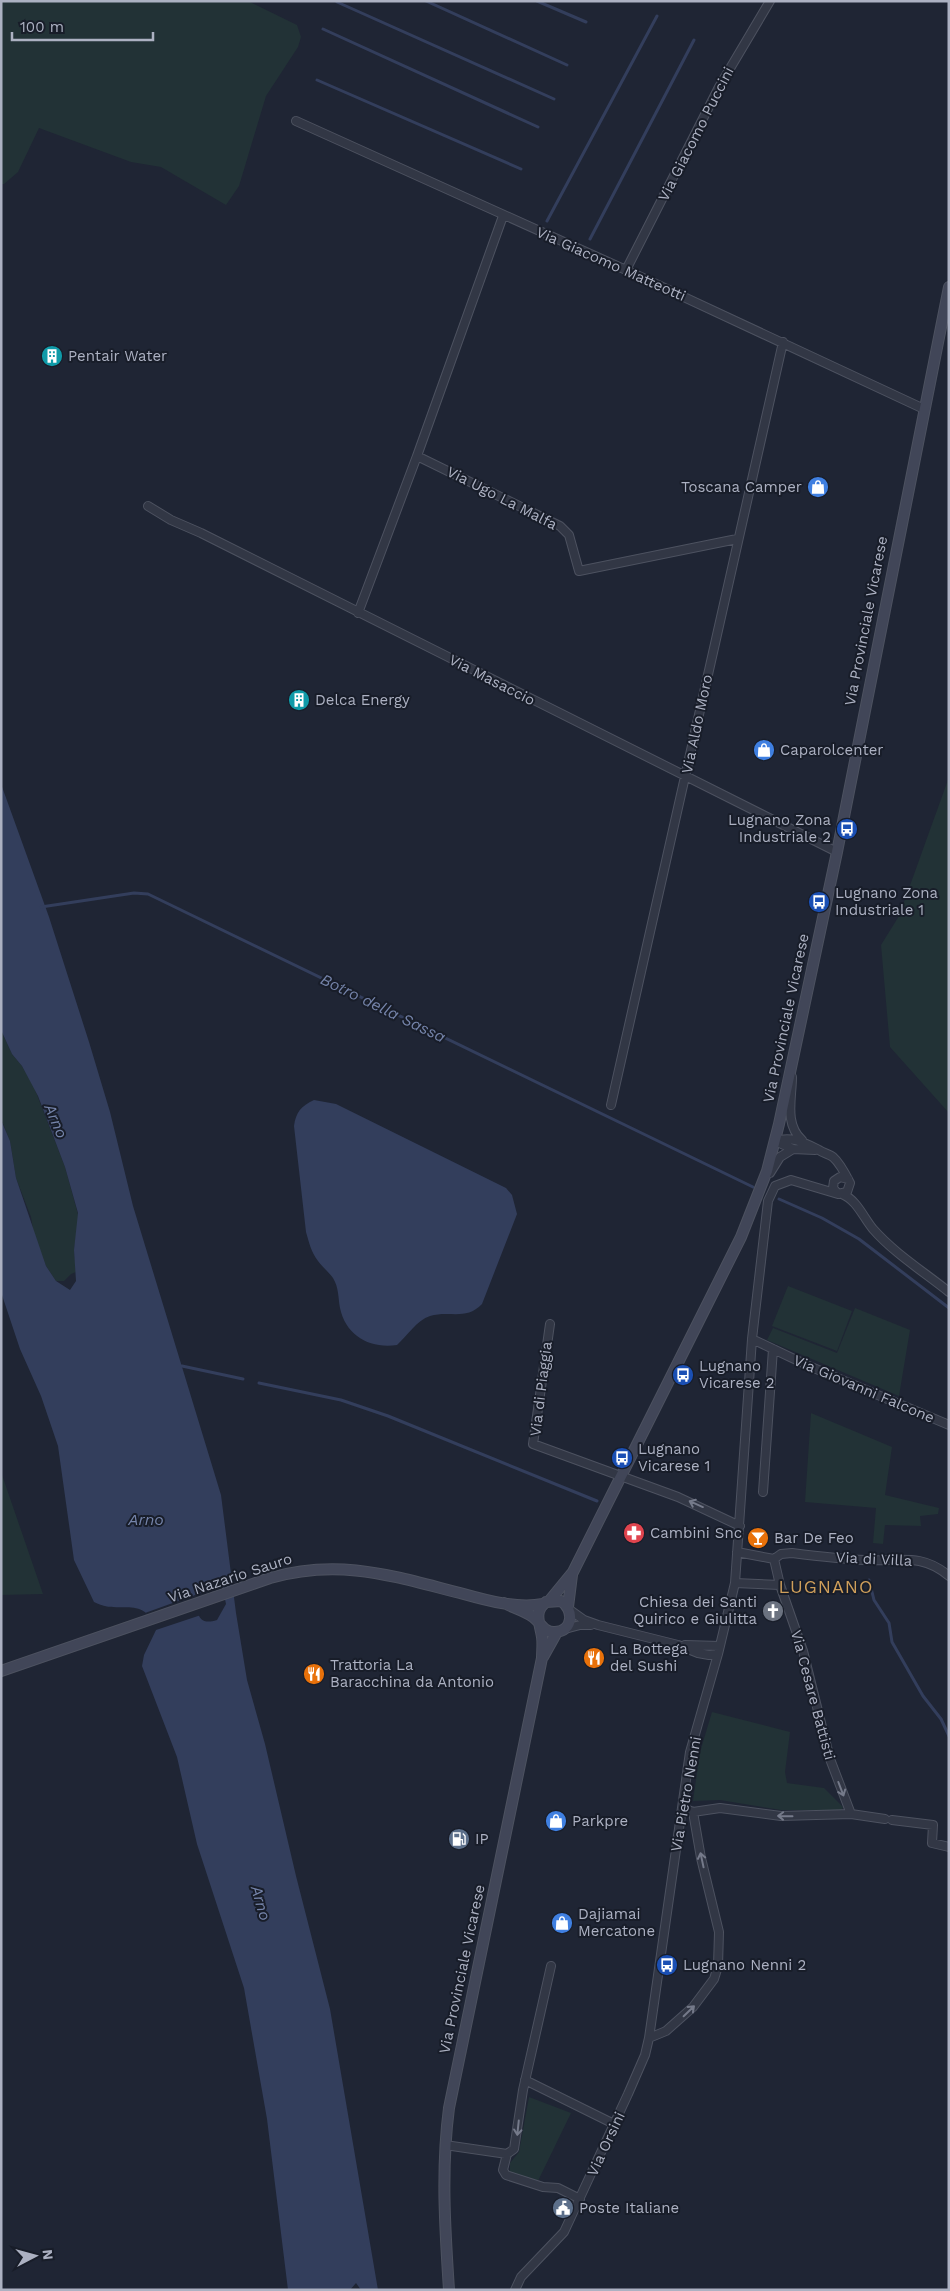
<svg xmlns="http://www.w3.org/2000/svg" width="950" height="2291" viewBox="0 0 950 2291" font-family="'Work Sans',sans-serif">
  <style>
    .green { fill: #223236 }
    .water { fill: #333e5c; fill-rule: evenodd }
    .pier { fill: #1f2534 }
    .lines { fill: none; stroke-linecap: round; stroke-linejoin: round }
    .stream { stroke: #333e5c; stroke-width: 3 }
    .street-casing { stroke: #4d5260; stroke-width: 10 }
    .secondary-casing { stroke: #4d5260; stroke-width: 12 }
    .street { stroke: #323745; stroke-width: 8 }
    .secondary { stroke: #414658; stroke-width: 10 }
    .oneway { stroke: #757a8a }
    .labels { text-anchor: middle; dominant-baseline: central; stroke-width: 4; stroke-linejoin: round; paint-order: stroke }
    .street-label { font-size: 15px; fill: #acb1c2; stroke: #181d29 }
    .poi-label { font-size: 15px; fill: #acb1c2; stroke: #181d29; text-anchor: start }
    .water-label { font-size: 16px; font-style: italic; fill: #7584aa; stroke: #181d29 }
    .quarter-label { font-size: 18px; letter-spacing: 1px; fill: #cf9f5b; stroke: #181d29 }
  </style>
  <rect width="100%" height="100%" fill="#1f2534"/>
  <path class="green" d="M1,1H248L297,25L301,37L298,47L266,96L239,186L226,205L161,167L131,162L39,128L18,172L4,184H1Z
    M949,777V1113L890,1047L881,945L899,916Z
    M1,1030L12,1054L22,1066L34,1087L65,1167L79,1218L74,1250L76,1272L71,1274L64,1281H56L46,1266L34,1235L31,1217L16,1178L10,1141L1,1119Z
    M788,1286L852,1311L837,1351L772,1326Z
    M855,1308L910,1330L899,1396L767,1340L773,1328L837,1353Z
    M811,1413L892,1447L885,1495L939,1508L938,1514L920,1516L921,1526L885,1525L883,1544L873,1543L876,1508L805,1502Z
    M1,1472L43,1594L1,1595Z
    M712,1712L790,1732L785,1772L787,1783L824,1788L843,1807L842,1810H781L720,1800L693,1801L700,1752Z
    M529,2097L571,2113L537,2183L510,2173V2163L519,2152Z"/>
  <path class="water" d="M1,784L49,917L89,1042L110,1112L133,1206L221,1495L236,1613L247,1680L265,1744L296,1876L330,2009L378,2290H361L356,2283L350,2290H288L267,2119L244,1988L197,1844L177,1757L142,1666L144,1655L156,1630C144,1593 119,1616 94,1602L74,1560L58,1446L41,1396L20,1349L1,1292V1120L10,1141L16,1178L46,1266L56,1281L70,1290L76,1281L74,1250L78,1213L65,1167L38,1096L22,1066L12,1054L1,1030ZM214,1579L222,1585L226,1604L217,1620C196,1627 197,1610 196,1595L204,1592L201,1583Z
    M314,1100L336,1104L506,1188L512,1195L517,1214L482,1304C466,1321 449,1310 430,1316C417,1320 407,1336 397,1345C370,1349 346,1336 340,1308C338,1297 339,1288 333,1278C329,1272 322,1267 318,1261C311,1252 309,1242 306,1232L294,1126C296,1112 301,1106 314,1100Z"/>
  <path class="pier" d="M206,1591L205,1594L198,1597L201,1615L153,1631V1624L145,1613Z"/>
  <g class="lines">
    <path class="stream" d="M426,1L567,65
      M537,1L586,22
      M337,2L554,99
      M323,29L538,127
      M317,80L521,169
      M547,221L657,16
      M590,239L694,40
      M41,907L134,893L148,894L753,1187
      M779,1199L822,1218L859,1239L949,1308
      M182,1366L243,1379
      M259,1383L341,1400L388,1416L597,1501
      M869,1580L874,1600L889,1623L892,1642L923,1696L941,1719L949,1736"/>
    <g class="street-casing">
      <path id="street" d="M296,121L626,270L924,409
        M626,270L719,87L770,1
        M417,456L503,216
        M148,506L171,520L201,533L837,852
        M358,613L417,456L560,526L569,535L579,571L737,539
        M792,1077C792,1098 784,1124 802,1140
        M611,1105L783,342
        M775,1141C792,1136 803,1142 819,1150C823,1153 829,1154 833,1157C840,1163 846,1175 850,1183L847,1192L838,1194L833,1188L834,1181L840,1177L848,1179
        M775,1141L793,1149L815,1150
        M770,1173L780,1157L793,1149
        M842,1194C857,1200 863,1217 873,1229C894,1253 924,1272 949,1292
        M550,1324L533,1444L678,1497L740,1526
        M752,1339L809,1366L949,1425
        M763,1492L773,1349
        M737,1552L774,1559L781,1554L792,1553C816,1556 840,1559 865,1560C898,1562 921,1552 949,1576
        M774,1559L780,1585
        M735,1583L780,1585L803,1651L830,1759L851,1814
        M570,1610L584,1620L598,1625L678,1645L698,1653L709,1655L718,1654
        M565,1629L580,1625H591
        M685,1645L720,1646
        M688,1810L693,1812L720,1808L781,1816L851,1814L885,1819
        M892,1820L933,1825L932,1843L949,1847
        M649,2038L666,2031L693,2007L714,1979L718,1966L719,1932L701,1858L693,1812
        M525,2080L614,2124
        M445,2145L507,2154L514,2149L523,2090L551,1966
        M507,2154L503,2170L506,2175L543,2187L558,2188L580,2199
        M515,2290L521,2277L564,2232L628,2094L645,2055L649,2038L690,1752L718,1654L735,1583L752,1339L768,1201L775,1186L791,1180L838,1194"/>
    </g>
    <g class="secondary-casing">
      <path id="secondary" d="M550,1600L573,1572L741,1237L767,1171L779,1124L837,852L949,287
        M568,1607L572,1575
        M543,1657L557,1632
        M1,1671L270,1578C340,1558 392,1576 460,1593C485,1600 516,1609 543,1604
        M449,2290C445,2229 441,2169 449,2108L542,1658C542,1651 543,1644 542,1637C540,1623 533,1612 546,1602L561,1601C574,1609 574,1631 555,1632C544,1633 541,1623 533,1617C525,1611 514,1608 504,1603"/>
    </g>
    <use href="#street" class="street"/>
    <use href="#secondary" class="secondary"/>
  </g>
  <defs><path id="oneway-shaft" d="M-6 0H5M1.5-3L5.5 0L1.5 3" fill="none" stroke-width="1.6" stroke-linecap="round" stroke-linejoin="round" transform="scale(1.25)"/></defs>
  <g class="oneway">
    <use href="#oneway-shaft" transform="translate(696 1504) rotate(-156)"/>
    <use href="#oneway-shaft" transform="translate(841 1789) rotate(69)"/>
    <use href="#oneway-shaft" transform="translate(785 1816) rotate(-179)"/>
    <use href="#oneway-shaft" transform="translate(702 1860) rotate(-102)"/>
    <use href="#oneway-shaft" transform="translate(689 2011) rotate(-44)"/>
    <use href="#oneway-shaft" transform="translate(518 2128) rotate(96)"/>
  </g>
  <defs>
    <g id="building-disc" transform="scale(1.125)"><circle r="9.5" fill="#0f9aa8" stroke="#181d29"/><path d="M-4-6H4V6H1V3H-1V6H-4ZM-2.5-4.3h1.7v1.8h-1.7ZM.8-4.3h1.7v1.8H.8ZM-2.5-1h1.7V.8h-1.7ZM.8-1h1.7V.8H.8Z" fill="#fff"/></g>
    <g id="shop-disc" transform="scale(1.125)"><circle r="9.5" fill="#3f7fe0" stroke="#181d29"/><path d="M-5-2.5h2.3a2.7 3.5 0 0 1 5.4 0H5L5.5 6h-11ZM-1.5-2.5h3a1.5 2.3 0 0 0-3 0Z" fill="#fff"/></g>
    <g id="bus-disc" transform="scale(1.125)"><circle r="9.5" fill="#1a4fb4" stroke="#181d29"/><path d="M-5-6H5V4H4V6H2V4H-2V6H-4V4H-5ZM-3.5-4V0h7V-4ZM-3.5 1.2v1.5H-2V1.2ZM2 1.2v1.5H3.5V1.2Z" fill="#fff"/></g>
    <g id="pharmacy-disc" transform="scale(1.125)"><circle r="9.5" fill="#e0444e" stroke="#181d29"/><path d="M-2-6h4v4h4v4h-4v4h-4v-4h-4v-4h4Z" fill="#fff"/></g>
    <g id="bar-disc" transform="scale(1.125)"><circle r="9.5" fill="#e8710a" stroke="#181d29"/><path d="M-6-5H6L.8 .8V4.5H3.5V6h-7V4.5H-.8V.8Z" fill="#fff"/></g>
    <g id="church-disc" transform="scale(1.125)"><circle r="9.5" fill="#6b7280" stroke="#181d29"/><path d="M-1.2-6h2.4v3.5h3.3v2.4h-3.3V6h-2.4V-.1h-3.3v-2.4h3.3Z" fill="#fff"/></g>
    <g id="restaurant-disc" transform="scale(1.125)"><circle r="9.5" fill="#e8710a" stroke="#181d29"/><path d="M-5-6h1v4h1v-4h1v4h1v-4h1v5L-1.5 .5V6h-2V.5L-5-1ZM5-6V6H3V1.5H1.5Q1.5-4 5-6Z" fill="#fff"/></g>
    <g id="fuel-disc" transform="scale(1.125)"><circle r="9.5" fill="#5c6f8a" stroke="#181d29"/><path d="M-5.5-6h7V0h2V4h1.3V-2.5L3-4.5l.8-.8L6-3V5H2.5V1h-1V6h-7ZM-4.2-4.7v3.2H.2V-4.7Z" fill="#fff"/></g>
    <g id="civic-disc" transform="scale(1.125)"><circle r="9.5" fill="#5c6f8a" stroke="#181d29"/><path d="M-.6-6.5H3V-4.5H.6V-3L4-1V1h2V6H-6V1h2V-1L-.6-3ZM-1.2 2.5V6h2.4V2.5Z" fill="#fff"/></g>
  </defs>
  <g fill-rule="evenodd">
    <use href="#building-disc" x="52" y="356"/>
    <use href="#shop-disc" x="818" y="487"/>
    <use href="#building-disc" x="299" y="700"/>
    <use href="#shop-disc" x="764" y="750"/>
    <use href="#bus-disc" x="847" y="829"/>
    <use href="#bus-disc" x="819" y="902"/>
    <use href="#bus-disc" x="683" y="1375"/>
    <use href="#bus-disc" x="622" y="1458"/>
    <use href="#pharmacy-disc" x="634" y="1533"/>
    <use href="#bar-disc" x="758" y="1538"/>
    <use href="#church-disc" x="773" y="1611"/>
    <use href="#restaurant-disc" x="594" y="1658"/>
    <use href="#restaurant-disc" x="314" y="1674"/>
    <use href="#shop-disc" x="556" y="1821"/>
    <use href="#fuel-disc" x="459" y="1839"/>
    <use href="#shop-disc" x="562" y="1923"/>
    <use href="#bus-disc" x="667" y="1965"/>
    <use href="#civic-disc" x="563" y="2208"/>
  </g>
  <g class="labels">
    <g class="street-label">
      <text transform="translate(696 134) rotate(-63)">Via Giacomo Puccini</text>
      <text transform="translate(611 264) rotate(24)">Via Giacomo Matteotti</text>
      <text transform="translate(502 498) rotate(27)">Via Ugo La Malfa</text>
      <text transform="translate(866 621) rotate(-79)">Via Provinciale Vicarese</text>
      <text transform="translate(492 680) rotate(27)">Via Masaccio</text>
      <text transform="translate(697 724) rotate(-78)">Via Aldo Moro</text>
      <text transform="translate(786 1018) rotate(-78)">Via Provinciale Vicarese</text>
      <text transform="translate(541 1389) rotate(-83)">Via di Piaggia</text>
      <text transform="translate(864 1389) rotate(23)">Via Giovanni Falcone</text>
      <text transform="translate(874 1559) rotate(3)">Via di Villa</text>
      <text transform="translate(230 1578) rotate(-18)">Via Nazario Sauro</text>
      <text transform="translate(813 1695) rotate(75)">Via Cesare Battisti</text>
      <text transform="translate(686 1794) rotate(-80)">Via Pietro Nenni</text>
      <text transform="translate(462 1969) rotate(-78)">Via Provinciale Vicarese</text>
      <text transform="translate(606 2144) rotate(-65)">Via Orsini</text>
    </g>
    <g class="poi-label">
      <text x="68" y="356">Pentair Water</text>
      <text x="802" y="487" text-anchor="end">Toscana Camper</text>
      <text x="315" y="700">Delca Energy</text>
      <text x="780" y="750">Caparolcenter</text>
      <text x="831" y="820" text-anchor="end">Lugnano Zona<tspan x="831" dy="17">Industriale 2</tspan></text>
      <text x="835" y="893">Lugnano Zona<tspan x="835" dy="17">Industriale 1</tspan></text>
      <text x="699" y="1366">Lugnano<tspan x="699" dy="17">Vicarese 2</tspan></text>
      <text x="638" y="1449">Lugnano<tspan x="638" dy="17">Vicarese 1</tspan></text>
      <text x="650" y="1533">Cambini Snc</text>
      <text x="774" y="1538">Bar De Feo</text>
      <text x="757" y="1602" text-anchor="end">Chiesa dei Santi<tspan x="757" dy="17">Quirico e Giulitta</tspan></text>
      <text x="610" y="1649">La Bottega<tspan x="610" dy="17">del Sushi</tspan></text>
      <text x="330" y="1665">Trattoria La<tspan x="330" dy="17">Baracchina da Antonio</tspan></text>
      <text x="572" y="1821">Parkpre</text>
      <text x="475" y="1839">IP</text>
      <text x="578" y="1914">Dajiamai<tspan x="578" dy="17">Mercatone</tspan></text>
      <text x="683" y="1965">Lugnano Nenni 2</text>
      <text x="579" y="2208">Poste Italiane</text>
    </g>
    <g class="water-label">
      <text transform="translate(383 1008) rotate(26)">Botro della Sassa</text>
      <text transform="translate(56 1121) rotate(67)">Arno</text>
      <text x="146" y="1519">Arno</text>
      <text transform="translate(261 1903) rotate(74)">Arno</text>
    </g>
    <g class="quarter-label">
      <text x="826" y="1586">LUGNANO</text>
    </g>
  </g>
  <rect width="950" height="2291" fill="none" stroke="#acb1c2" stroke-width="5"/>
  <g transform="translate(35 2256) rotate(84)" stroke="#181d29" stroke-width="4" paint-order="stroke">
  <path d="M0-4L9 19L0 12L-9 19Z" fill="#acb1c2"/>
  <text y="-8" font-size="14" font-weight="bold" text-anchor="middle" fill="#acb1c2">N</text>
  </g>
  <path d="M12 32v8h141v-8" fill="none" stroke="#acb1c2" stroke-width="2.5"/>
  <text x="20" y="32" font-size="15" fill="#acb1c2" stroke="#181d29" stroke-width="4" paint-order="stroke">100 m</text>
</svg>
